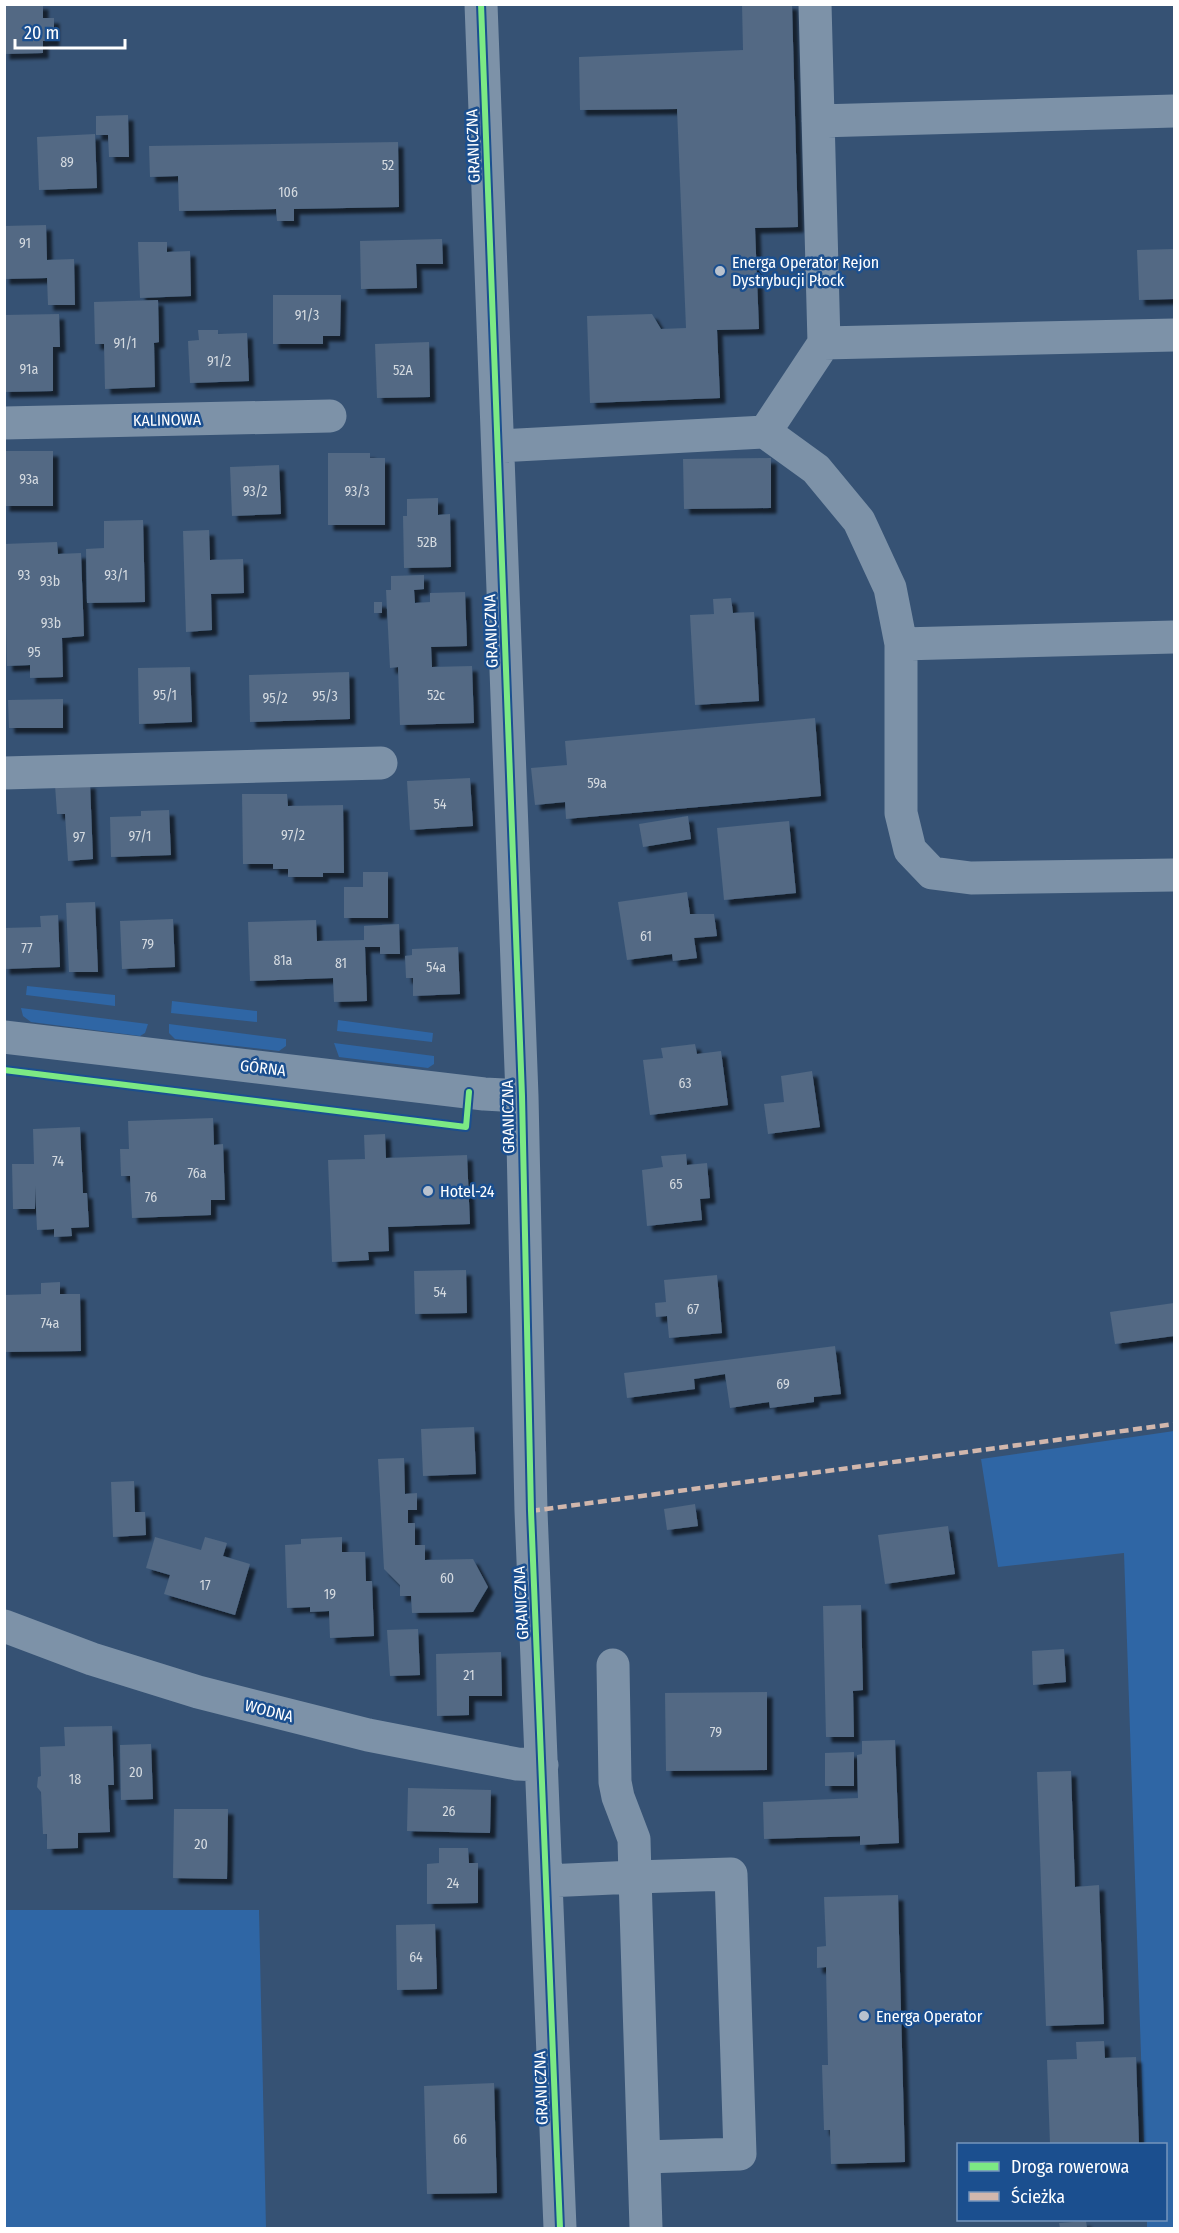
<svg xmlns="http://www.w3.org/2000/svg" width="1179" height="2233" viewBox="0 0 1179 2233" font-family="'Fira Sans Condensed',sans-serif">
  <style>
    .green { fill: #2f66a5 }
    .building { fill: #526984; filter: url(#shadow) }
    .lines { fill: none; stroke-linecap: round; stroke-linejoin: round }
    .minor { stroke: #7d92a8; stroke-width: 33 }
    .quiet { stroke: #d1b7ad; stroke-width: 4.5; stroke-dasharray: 9 4.5; stroke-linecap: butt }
    .cycleway-casing { stroke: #1b4f8f; stroke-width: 10 }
    .cycleway { stroke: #7ce984; stroke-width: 6 }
    .poi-dot { fill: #b9c2ce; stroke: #1b4f8f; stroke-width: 2 }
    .labels { text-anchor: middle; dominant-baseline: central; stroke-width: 5; stroke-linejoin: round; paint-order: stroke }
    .number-label { font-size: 14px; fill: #d4dae0 }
    .street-label { font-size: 16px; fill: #fff; stroke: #1b4f8f }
    .poi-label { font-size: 16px; fill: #fff; stroke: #1b4f8f; text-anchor: start }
  </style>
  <defs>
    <filter id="shadow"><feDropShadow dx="5.5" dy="5.5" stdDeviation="1.5" flood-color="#0009"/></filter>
  </defs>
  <rect width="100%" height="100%" fill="#365274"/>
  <path class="green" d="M27,986L115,995V1006L26,995Z
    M172,1001L257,1011V1022L171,1013Z
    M21,1008L148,1024L145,1033L140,1036L31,1022L23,1016Z
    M338,1020L433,1033L432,1042L337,1031Z
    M169,1024L286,1039V1046L279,1051L175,1039L169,1033Z
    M334,1043L434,1056V1064L428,1068L339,1057Z
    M1174,1431V2228H1147V2220H1166V2144H1144L1124,1553L998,1567L981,1459Z
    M5,1910H259L266,2228H5Z"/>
  <path class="building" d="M4,4H43V18H54V41H43V53L4,54Z
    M742,4H792L798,227L755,228L759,329L717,330L720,398L590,403L587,316L652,314L661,329L686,328L677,109L580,110L579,57L743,50Z
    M128,115L129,157H109L108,135H96V116Z
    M95,134L97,188L39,190L37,137Z
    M398,142L399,207L294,209V221H277L276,209L179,211L178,176L150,177L149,146Z
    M46,225L47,260L74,259L75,305H48L47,278L4,279V226Z
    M442,239L443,264H416L417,288L361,289L360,241Z
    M138,242H167V252L190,251L191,296L140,298Z
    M1174,249V299L1139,300L1137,250Z
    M273,295H341L340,336H323V344H273Z
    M158,300L159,342L154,343L155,387L105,389L104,344H95L94,302Z
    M59,314L60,347H53V391L4,392V315Z
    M198,330H218V334L247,333L249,381L190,383L188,341L199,340Z
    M429,342L430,397L377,398L375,344Z
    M4,451H53V506H4Z
    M328,453H370V458H385V525H328Z
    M771,458V508L684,509L683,459Z
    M279,465L281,514L232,516L230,467Z
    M438,498V515L450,514L451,567L404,568L403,516H407V499Z
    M143,520L145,602L87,603L86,549L104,548V521Z
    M209,530L210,560L243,559L244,593L211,594L212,630L186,632L183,531Z
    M57,542L58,554L81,553L84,636L62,638L63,677L30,678V665L7,666L4,544Z
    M424,575V589L414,590L415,603L430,602V593L465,592L467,646L431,647L432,667L472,666L474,723L400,725L398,667L390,668L386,590H391V576Z
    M731,598L733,613L754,612L759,701L695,705L690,615L714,614L713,599Z
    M374,602H382V613H374Z
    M190,667L192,722L139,724L138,668Z
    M349,672L350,719L250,722L249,675Z
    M63,699V728H9L8,700Z
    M815,718L821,796L566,819L565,802L535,805L531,768L567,765L565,741Z
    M470,778L473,826L410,830L407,781Z
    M90,783L93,859L68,861L65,814H57L55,785Z
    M242,794H287L288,806L343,805L344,873H323V877H288V869H273V864H243Z
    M169,810L171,855L111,857L110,817L141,816V811Z
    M688,816L691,839L643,847L639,824Z
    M789,821L796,893L724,900L717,828Z
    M363,872H388V918H344V887H363Z
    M687,892L690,914H714L717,936L694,938L697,958L673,961L672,954L627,960L618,902Z
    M95,902L98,972H69L66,903Z
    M58,915L60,967L4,969V928L41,927L40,916Z
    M173,919L175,967L122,969L120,921Z
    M316,920L317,941L364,940V926L399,924L400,954H380V947H365L367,1001L334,1002L333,978L250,981L248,922Z
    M458,947L460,994L413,996V978H406L405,956L412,955V949Z
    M695,1044L697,1054L721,1051L728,1105L650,1115L643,1060L663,1058L661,1048Z
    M812,1071L820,1127L768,1134L764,1104L784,1102L781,1076Z
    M213,1118L214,1145L223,1144L225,1200H211V1215L132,1218L130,1176H121L120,1149H129L128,1121Z
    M80,1127L83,1193H87L89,1227L71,1228L72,1236L54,1237V1229L37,1230L35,1186V1209H13L12,1164H34L33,1129Z
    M385,1134L386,1158L467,1155L470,1224L388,1227L389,1251L368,1252L369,1260L332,1262L328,1160L365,1159L364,1135Z
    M686,1154L687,1165L707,1163L710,1198L700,1199L702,1220L647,1226L642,1170L663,1167L661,1156Z
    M466,1270L467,1313L415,1314L414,1271Z
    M717,1275L722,1333L669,1338L667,1316L656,1317L655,1303L666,1302L664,1280Z
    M60,1282V1294H80L81,1351L4,1352V1295L41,1294V1283Z
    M1174,1303V1336L1115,1344L1110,1312Z
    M835,1346L841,1394L814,1397V1402L770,1408L769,1402L730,1408L725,1374L694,1379L695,1389L627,1398L624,1373Z
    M474,1427L476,1474L423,1476L421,1429Z
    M404,1458L405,1494L417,1493V1510H408V1523H415V1545H425V1560L473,1559L488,1587L473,1612L412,1613L411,1596H400V1585L384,1569L378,1459Z
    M134,1481L135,1512H145L146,1535L113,1537L111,1482Z
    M695,1504L698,1526L667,1530L664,1509Z
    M948,1526L955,1574L885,1584L878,1535Z
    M155,1537L201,1550L205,1537L227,1543L223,1556L250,1564L235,1615L164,1594L170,1575L146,1568Z
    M342,1537V1552H365L366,1581H372L374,1636L330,1638L329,1611L310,1612V1607L287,1608L285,1545L301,1544V1539Z
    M861,1605L863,1690L853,1691L854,1737H826L823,1606Z
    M418,1629L420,1675L390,1676L387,1630Z
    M1064,1649L1066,1682L1033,1685L1032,1651Z
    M501,1652L502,1696H469V1715L437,1716L436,1654Z
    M767,1692V1770L666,1771L665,1693Z
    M112,1726L114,1785H108L110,1832L78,1833V1848L47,1849V1834H43L41,1792L37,1787L38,1777L41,1776L40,1747L65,1746L64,1727Z
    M895,1740L899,1843L860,1845V1836L764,1839L763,1802L858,1798L857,1755L862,1754V1741Z
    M151,1744L153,1799L121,1800L120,1745Z
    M854,1752V1786H825V1753Z
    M1071,1771L1075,1887L1099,1885L1104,2024L1046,2026L1037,1772Z
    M408,1788L491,1790L490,1833L407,1831Z
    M174,1809H228L227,1879L173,1878Z
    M439,1848H468L469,1863H478V1903L427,1904V1864L439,1863Z
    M898,1895L905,2162L831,2164L830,2130H824L822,2065H828L826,1967L817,1968V1947L826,1946L824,1897Z
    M435,1924L437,1989L397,1990L396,1925Z
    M1104,2041L1105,2058L1136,2057L1139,2144H1050L1047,2060L1077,2059L1076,2042Z
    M494,2083L497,2193L427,2194L424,2086Z
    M1086,2221L1087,2228H1060L1059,2223Z"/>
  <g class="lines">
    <path class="minor" d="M481,4L522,1096L531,1511L560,2228
      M818,121L1174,111
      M824,343L1174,335
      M4,423L330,416
      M765,432L816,469L859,521L890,588L901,644V813L910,850L932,873L971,878L1174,875
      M498,446L765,432L824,343L815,4
      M901,644L1174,637
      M4,773L381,763
      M4,1037L484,1094L522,1096
      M4,1626L92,1659L198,1692L368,1735L517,1764L542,1765
      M613,1665L615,1782L618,1797L634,1839L635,1877L731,1874L740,2154L644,2157
      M546,1881L635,1877L646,2228"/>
    <path class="quiet" d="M531,1511L1174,1424"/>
    <g class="cycleway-casing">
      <path id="cycleway" d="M481,4L522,1096L531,1511L560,2228
        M4,1070L466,1127L469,1092"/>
    </g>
    <use href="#cycleway" class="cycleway"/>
  </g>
  <g class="poi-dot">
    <circle cx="720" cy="271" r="6"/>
    <circle cx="428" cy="1191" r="6"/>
    <circle cx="864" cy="2016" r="6"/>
  </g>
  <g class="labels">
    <g class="number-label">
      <text x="67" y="162">89</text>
      <text x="388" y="165">52</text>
      <text x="288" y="192">106</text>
      <text x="25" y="243">91</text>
      <text x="307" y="315">91/3</text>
      <text x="125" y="343">91/1</text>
      <text x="219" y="361">91/2</text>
      <text x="29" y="369">91a</text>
      <text x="403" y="370">52A</text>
      <text x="29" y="479">93a</text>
      <text x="255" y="491">93/2</text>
      <text x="357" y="491">93/3</text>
      <text x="427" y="542">52B</text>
      <text x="24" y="575">93</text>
      <text x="116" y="575">93/1</text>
      <text x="50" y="581">93b</text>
      <text x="51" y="623">93b</text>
      <text x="34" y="652">95</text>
      <text x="165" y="695">95/1</text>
      <text x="436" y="695">52c</text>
      <text x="325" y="696">95/3</text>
      <text x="275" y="698">95/2</text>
      <text x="597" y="783">59a</text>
      <text x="440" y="804">54</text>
      <text x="293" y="835">97/2</text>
      <text x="140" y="836">97/1</text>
      <text x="79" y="837">97</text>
      <text x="646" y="936">61</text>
      <text x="148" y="944">79</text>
      <text x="27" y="948">77</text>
      <text x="283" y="960">81a</text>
      <text x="341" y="963">81</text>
      <text x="436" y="967">54a</text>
      <text x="685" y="1083">63</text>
      <text x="58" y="1161">74</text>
      <text x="197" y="1173">76a</text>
      <text x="676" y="1184">65</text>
      <text x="151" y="1197">76</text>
      <text x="440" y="1292">54</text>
      <text x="693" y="1309">67</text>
      <text x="50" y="1323">74a</text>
      <text x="783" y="1384">69</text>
      <text x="447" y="1578">60</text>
      <text x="205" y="1585">17</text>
      <text x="330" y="1594">19</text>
      <text x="469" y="1675">21</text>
      <text x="716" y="1732">79</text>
      <text x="136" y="1772">20</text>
      <text x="75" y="1779">18</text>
      <text x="449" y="1811">26</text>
      <text x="201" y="1844">20</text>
      <text x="453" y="1883">24</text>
      <text x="416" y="1957">64</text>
      <text x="460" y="2139">66</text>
    </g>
    <g class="street-label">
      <text transform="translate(473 146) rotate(-92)">GRANICZNA</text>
      <text transform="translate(167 420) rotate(-1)">KALINOWA</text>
      <text transform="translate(491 631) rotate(-92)">GRANICZNA</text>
      <text transform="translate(263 1068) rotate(7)">GÓRNA</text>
      <text transform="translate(508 1117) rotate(-91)">GRANICZNA</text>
      <text transform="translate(521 1603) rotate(-93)">GRANICZNA</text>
      <text transform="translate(269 1711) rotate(14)">WODNA</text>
      <text transform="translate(541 2088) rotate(-92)">GRANICZNA</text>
    </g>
    <g class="poi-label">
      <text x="732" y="262">Energa Operator Rejon<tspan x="732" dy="18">Dystrybucji Płock</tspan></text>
      <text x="440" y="1191">Hotel-24</text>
      <text x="876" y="2016">Energa Operator</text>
    </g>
  </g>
  <rect width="1179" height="2233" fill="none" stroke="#ffffff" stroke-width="12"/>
  <rect x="957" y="2143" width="210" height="78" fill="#1b4f8f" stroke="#7695bc" stroke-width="1.5"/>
  <rect x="969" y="2162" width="30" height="9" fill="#7ce984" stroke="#7695bc" stroke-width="1.5"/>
  <text x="1011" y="2173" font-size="18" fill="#ffffff">Droga rowerowa</text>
  <rect x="969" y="2192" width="30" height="9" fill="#d1b7ad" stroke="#7695bc" stroke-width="1.5"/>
  <text x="1011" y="2203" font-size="18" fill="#ffffff">Ścieżka</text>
  <path d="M15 39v9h110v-9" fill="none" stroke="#ffffff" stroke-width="3"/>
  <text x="24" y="39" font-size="18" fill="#ffffff" stroke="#1b4f8f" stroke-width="4.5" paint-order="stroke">20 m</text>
</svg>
